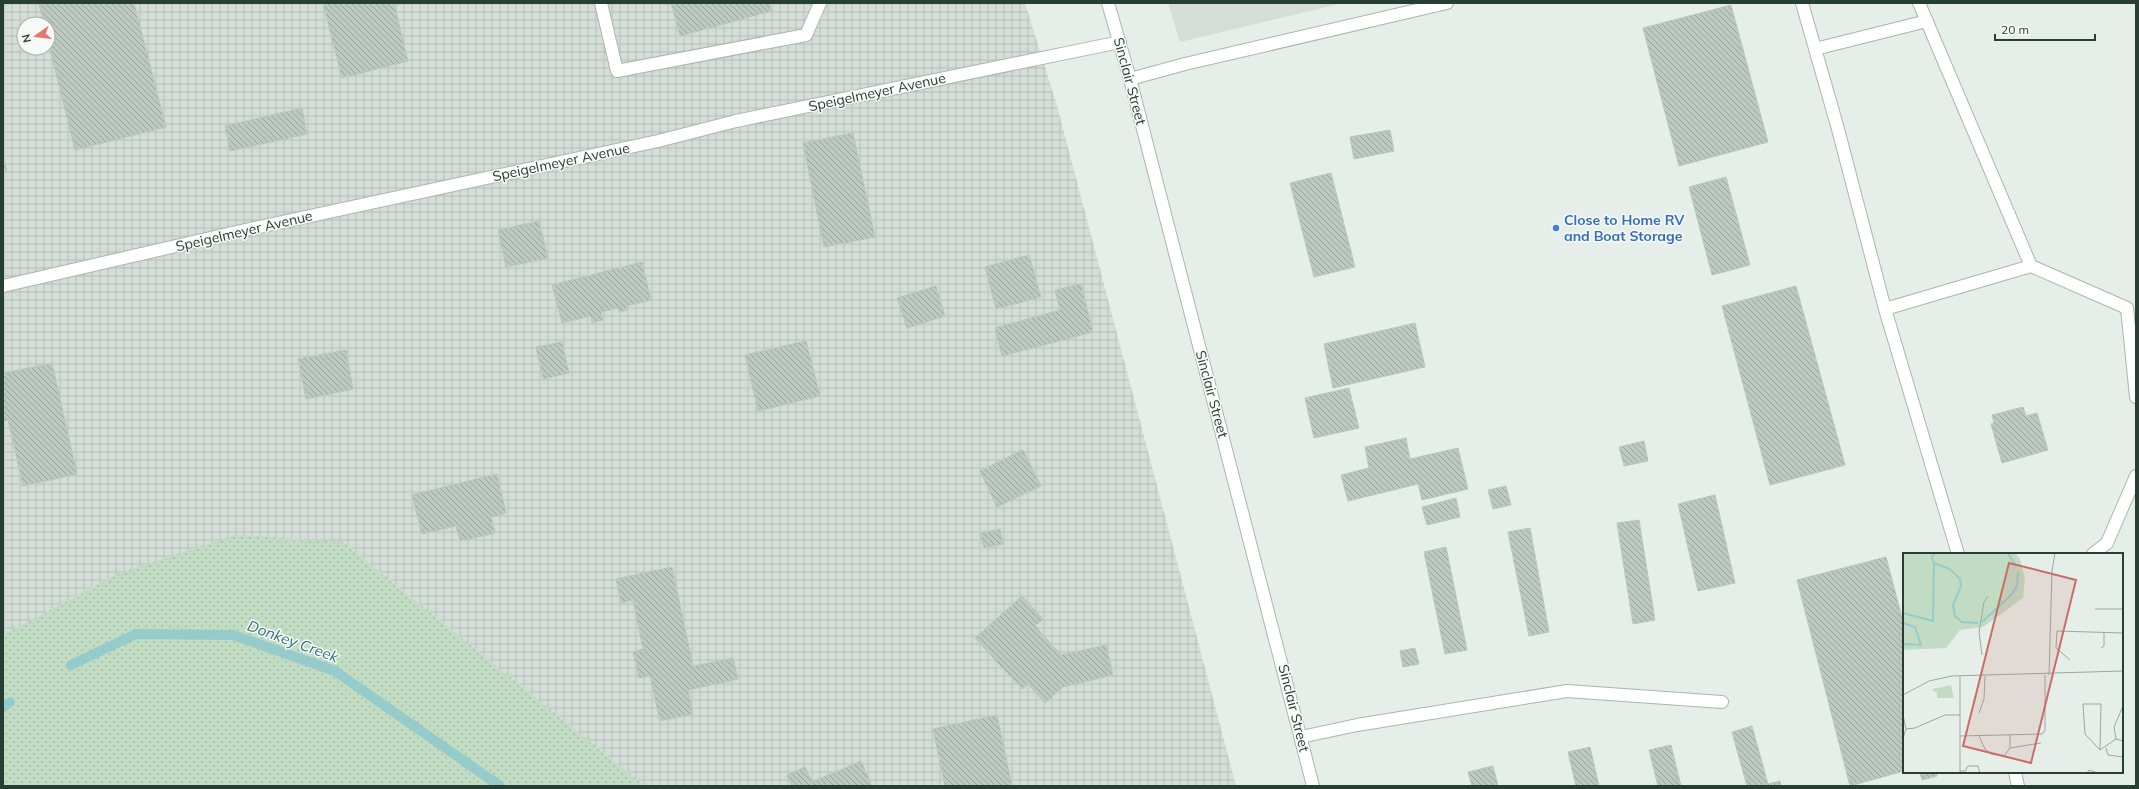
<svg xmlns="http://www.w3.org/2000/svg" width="2139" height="789" viewBox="0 0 2139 789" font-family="Mulish,sans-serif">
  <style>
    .built { fill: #d5ddd8 }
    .industrial { fill: url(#industrial-grid); fill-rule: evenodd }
    .green { fill: url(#green-dots) }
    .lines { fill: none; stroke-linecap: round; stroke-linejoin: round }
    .stream { stroke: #95cccb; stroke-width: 10 }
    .building { fill: url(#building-back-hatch); stroke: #b9c7bf }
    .service-casing { stroke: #a9b6af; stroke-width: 14 }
    .minor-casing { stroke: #a9b6af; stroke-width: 14 }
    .tertiary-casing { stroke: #a9b6af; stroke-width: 14 }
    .service { stroke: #fff; stroke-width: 12 }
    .minor { stroke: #fff; stroke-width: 12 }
    .tertiary { stroke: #fff; stroke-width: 12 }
    .shop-dot { fill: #3f7fe0; stroke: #f7faf8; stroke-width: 1.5 }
    .labels { text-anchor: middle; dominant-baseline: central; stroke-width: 3; stroke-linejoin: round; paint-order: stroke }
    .street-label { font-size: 14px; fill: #273e34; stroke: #f7faf8 }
    .shop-label { font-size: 14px; font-weight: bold; fill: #366cbe; stroke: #f7faf8; text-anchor: start }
    .water-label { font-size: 15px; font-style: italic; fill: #277473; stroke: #f7faf8 }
    .inset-river { fill: none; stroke: #95cccb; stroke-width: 2 }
    .inset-road { fill: none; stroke: #9aa8a1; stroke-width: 1 }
    .view { fill: #c86e66; fill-opacity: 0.15; stroke: #c86e66; stroke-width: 2 }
    .inset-edge { fill: none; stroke: #273e34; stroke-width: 2 }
  </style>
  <defs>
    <pattern id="industrial-grid" width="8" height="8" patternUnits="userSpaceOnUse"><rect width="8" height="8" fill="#d5ddd8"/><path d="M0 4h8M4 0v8" fill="none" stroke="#b7bfba"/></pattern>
    <pattern id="green-dots" width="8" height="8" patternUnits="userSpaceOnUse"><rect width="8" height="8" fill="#c2dcc4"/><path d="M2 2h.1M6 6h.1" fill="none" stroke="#a7bea9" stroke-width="1.8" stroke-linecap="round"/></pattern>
    <pattern id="building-back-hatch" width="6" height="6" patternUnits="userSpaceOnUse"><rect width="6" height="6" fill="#bcc8c2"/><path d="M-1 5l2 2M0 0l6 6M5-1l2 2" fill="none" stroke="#99a49e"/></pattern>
  </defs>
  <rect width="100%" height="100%" fill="#e6eee9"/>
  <path class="built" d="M1168,3H1343L1180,42Z"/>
  <path class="industrial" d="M3,3H1025L1057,106L1236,786H645L343,542L117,574L3,635ZM24,24H48V48H24Z"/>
  <path class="green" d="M236,535L343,542L645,786H3V635L117,574Z"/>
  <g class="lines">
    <path class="stream" d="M71,665L136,634L233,635L335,671L500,786
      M3,707L10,702"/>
  </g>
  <path class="building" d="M48,3H134L166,127L75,150L48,41V24H44L39,5Z
    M323,3H394L408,61L342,78Z
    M671,3H769L771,11L680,36Z
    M1731,5L1768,142L1679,166L1643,28Z
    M302,108L307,134L230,151L225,126Z
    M1390,130L1394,151L1354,159L1350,137Z
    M853,133L875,237L824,247L803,143Z
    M3,157L7,172L3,173Z
    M1331,173L1355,267L1314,277L1290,183Z
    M1726,177L1750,265L1712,275L1689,187Z
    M539,221L548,258L506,267L498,230Z
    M1029,255L1041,297L996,309L985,267Z
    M642,262L651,300L626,306L627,310L619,312L618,308L601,312L603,320L592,323L591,316L562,323L552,285Z
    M1081,284L1093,332L1002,356L995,328L1060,310L1055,290Z
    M936,286L945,316L907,328L897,298Z
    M1796,286L1845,465L1770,485L1722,306Z
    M1415,323L1425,367L1333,388L1324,344Z
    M806,341L820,396L758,411L745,355Z
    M562,342L569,373L543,379L536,347Z
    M346,350L353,389L306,399L298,359Z
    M52,363L77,474L23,486L8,420L3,421V371L4,373Z
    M1349,388L1359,428L1314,438L1305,398Z
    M2023,407L2026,416L2037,413L2048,450L2002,463L1991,424L1994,423L1992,415Z
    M1406,438L1410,459L1458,448L1468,489L1422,500L1418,484L1348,501L1341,475L1369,468L1365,447Z
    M1644,441L1648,461L1624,466L1619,447Z
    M1023,450L1041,486L997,507L980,471Z
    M497,474L506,513L491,517L495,533L460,541L456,526L422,534L412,495Z
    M1506,486L1511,505L1493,509L1488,490Z
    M1715,495L1735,583L1698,591L1678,504Z
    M1456,498L1460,517L1427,525L1422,507Z
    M1639,520L1655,620L1633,624L1617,523Z
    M1530,528L1549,632L1529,636L1508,532Z
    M1000,529L1003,544L984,548L980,533Z
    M1446,547L1467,650L1445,654L1424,552Z
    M1886,557L1904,625V771L1850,786L1797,580Z
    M672,567L693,666L733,658L738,679L688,690L693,714L660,721L650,676L639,678L633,652L643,649L633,600L621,603L616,579Z
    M1022,596L1043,619L1035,626L1061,655L1106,645L1113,675L1063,687L1045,703L1028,684L1022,689L975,638Z
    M1415,648L1419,664L1403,667L1400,651Z
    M997,715L1012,786H945L933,729Z
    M1752,726L1768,784L1780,781L1781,786H1747L1732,732Z
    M1671,745L1681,786H1658L1649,750Z
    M1590,747L1599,786H1576L1568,752Z
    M861,761L872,786H792L787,775L805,767L812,782Z
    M1493,766L1498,786H1472L1468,772Z
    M1920,772H1936L1937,776L1922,780Z"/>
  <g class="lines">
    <g class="service-casing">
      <path id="service" d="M601,3L617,71L806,35L820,3
        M1802,3L1838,129L1885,309L1958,554
        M1919,3L2031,266
        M1815,49L1927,21
        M1130,79L1185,64L1447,3
        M1885,309L2031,266L2127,308L2136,397
        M2093,554L2107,543L2136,476
        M2015,772L2018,786"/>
    </g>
    <g class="minor-casing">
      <path id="minor" d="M3,286L245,230L658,141L736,121L1120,42
        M1301,737L1357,725L1567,691L1722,702"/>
    </g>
    <g class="tertiary-casing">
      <path id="tertiary" d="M1108,3L1130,79L1313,786"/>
    </g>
    <use href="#service" class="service"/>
    <use href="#minor" class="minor"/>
    <use href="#tertiary" class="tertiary"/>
  </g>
  <circle class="shop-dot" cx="1556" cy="228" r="4"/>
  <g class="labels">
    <g class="street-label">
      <text transform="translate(1130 81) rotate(75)">Sinclair Street</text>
      <text transform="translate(877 92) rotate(-12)">Speigelmeyer Avenue</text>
      <text transform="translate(561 162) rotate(-12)">Speigelmeyer Avenue</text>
      <text transform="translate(244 231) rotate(-13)">Speigelmeyer Avenue</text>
      <text transform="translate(1212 394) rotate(75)">Sinclair Street</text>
      <text transform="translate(1294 708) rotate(76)">Sinclair Street</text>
    </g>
    <g class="shop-label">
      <text x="1564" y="220">Close to Home RV<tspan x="1564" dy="16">and Boat Storage</tspan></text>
    </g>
    <g class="water-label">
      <text transform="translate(293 641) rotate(20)">Donkey Creek</text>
    </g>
  </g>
  <g transform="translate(1903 553)">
    <rect width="220" height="220" fill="#e6eee9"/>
    <path d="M0,0H112L117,6L122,25L120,45L80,74L57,77L43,95L0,97ZM48,132L51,145H34V140L29,136Z" fill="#c2dcc4"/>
    <path class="inset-river" d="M31,0L29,5L31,10L47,16L57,26L58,33L50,52L52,63L59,69L75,70M105,0L113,13M0,60L30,68L31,10M79,69L109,41L114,33L115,19M0,70L12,74L18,92L0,91"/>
    <path class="inset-road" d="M192,56H220M198,95L201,93V79M79,102L76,79L81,49L85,43M167,107L153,95L154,78L220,80M146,122L149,18L152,0M0,142L26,128L49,123L220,118M220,153L211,174L213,186L220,188M76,160L81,146L82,123M0,162L3,176L0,185M3,176L12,175L42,162H57M57,183L139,181L142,177V122M76,183L82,196L88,201L101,203L107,195V182M107,195L138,190M203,195L205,202L220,204M197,197L198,151H180L182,181L197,197L213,186M57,218H62L65,213H75L77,220M57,220V123M184,220L186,217L195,220"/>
    <path class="view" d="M106,10L173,27L128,210L60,193Z"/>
    <rect width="220" height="220" class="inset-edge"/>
  </g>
  <rect width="2139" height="789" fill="none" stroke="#273e34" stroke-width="8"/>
  <g transform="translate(36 36) rotate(256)"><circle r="19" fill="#f7faf8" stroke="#a4afaa"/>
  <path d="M0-3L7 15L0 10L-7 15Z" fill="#e4766f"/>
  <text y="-6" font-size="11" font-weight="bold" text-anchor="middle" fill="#273e34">N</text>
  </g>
  <path d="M1995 34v6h100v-6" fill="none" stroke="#273e34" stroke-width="2"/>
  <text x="2001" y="34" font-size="12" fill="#273e34" stroke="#f7faf8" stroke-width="3" paint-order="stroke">20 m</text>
</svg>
